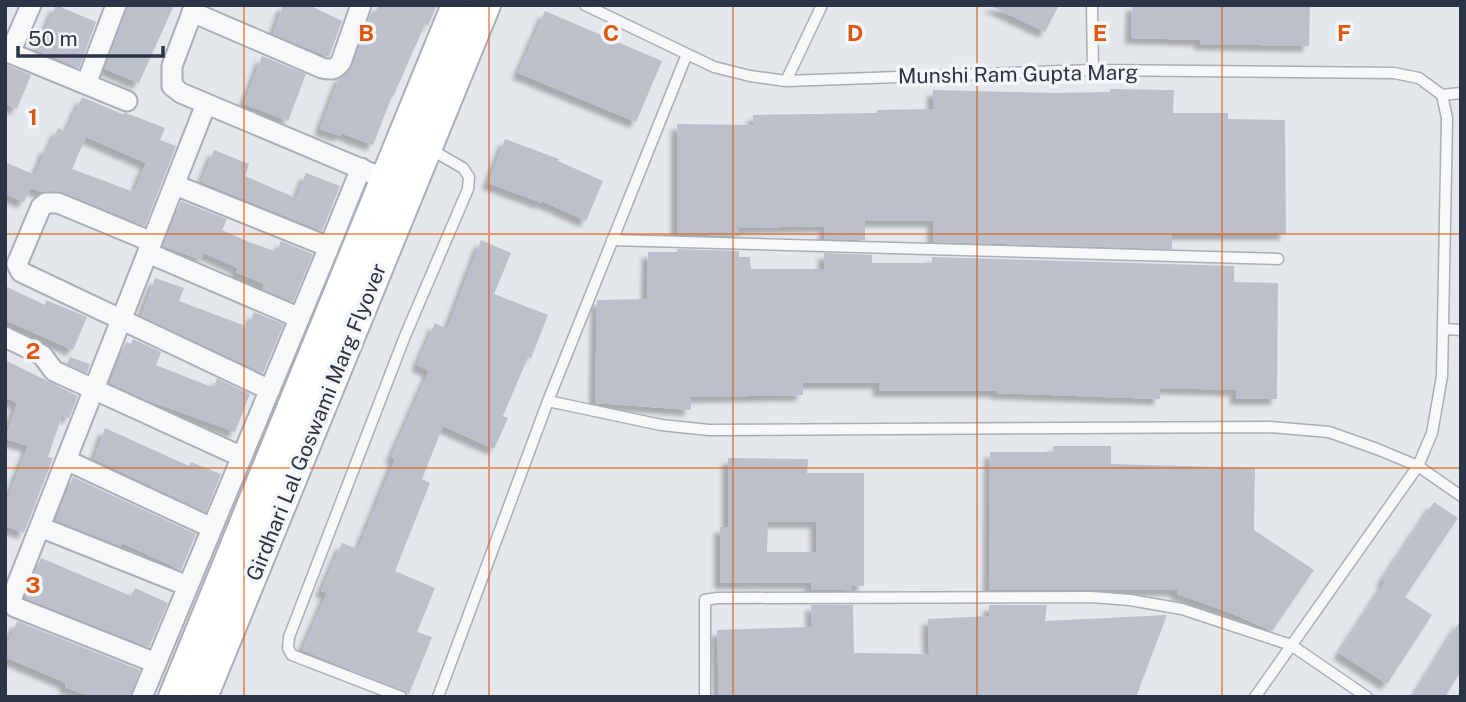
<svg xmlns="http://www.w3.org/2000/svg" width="1466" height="702" viewBox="0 0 1466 702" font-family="'Public Sans',sans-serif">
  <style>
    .building { fill: #bbc0ca; fill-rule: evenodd; filter: url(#shadow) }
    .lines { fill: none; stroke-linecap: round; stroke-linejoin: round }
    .lane-casing { stroke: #a9aeb7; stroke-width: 13 }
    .street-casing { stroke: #a9aeb7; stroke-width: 23 }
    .secondary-casing { stroke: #a9aeb7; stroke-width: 32 }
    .lane { stroke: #f7f8fa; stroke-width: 10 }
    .street { stroke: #f7f8fa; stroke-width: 19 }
    .secondary { stroke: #fff; stroke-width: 28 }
    .grid { fill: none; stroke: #df570f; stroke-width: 2; stroke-opacity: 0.55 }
    .labels { text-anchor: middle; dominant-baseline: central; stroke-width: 7; stroke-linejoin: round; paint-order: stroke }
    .street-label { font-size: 21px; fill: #2b3445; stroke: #f4f6f9 }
    .grid-label { font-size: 23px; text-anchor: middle; font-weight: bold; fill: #df570f; stroke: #f4f6f9; stroke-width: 7; stroke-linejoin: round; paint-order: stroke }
  </style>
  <defs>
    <filter id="shadow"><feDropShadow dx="-6" dy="6" stdDeviation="2" flood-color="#0004"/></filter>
  </defs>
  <rect width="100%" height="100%" fill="#e4e7ec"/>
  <path class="building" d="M56,5L96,22L79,68L36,50Z
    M128,5H174L139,83L105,69Z
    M283,5H309L342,21L329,57L273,34Z
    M379,5H437L428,26L425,24L393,97L392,96L373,145L341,133L340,136L320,129L339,79L352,66L365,32Z
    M989,5H1059L1045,32Z
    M1132,5H1310L1309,46L1200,44L1201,40L1131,38Z
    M545,11L662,61L636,122L518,73Z
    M262,56L306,74L288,121L244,104Z
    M5,64L31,75L17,109L5,104Z
    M1110,89L1174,90L1173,113H1228V119L1285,120L1286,234H1172V249L933,242V221H865V240L824,239L825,226L739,228V236L677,234V124L753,125V115L877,113V110L933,109V90L1055,93L1110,92Z
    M82,97L122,114L126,113L165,128L160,140L176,146L145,226L62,192H41L31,188L24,202L5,194V162L35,175L46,147L49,148L58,128L66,132ZM86,137L146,163L134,192L72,169Z
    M505,139L559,159L558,161L603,181L586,221L542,201V203L488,183Z
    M214,150L249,164L245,176L296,198L306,173L340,186L322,231L201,182Z
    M181,201L227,219L222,230L249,242L277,252L281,241L313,254L293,302L263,289L264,284L236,272L238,268L204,253L201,260L163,246Z
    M481,240L511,253L494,294L548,315L531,358L528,357L503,416L508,418L494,449L443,426L422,479L430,483L395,571L435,588L417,632L432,637L409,694L302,650L327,593L321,591L342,543L358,549L395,459L391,457L429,371L417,365L435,323L447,329Z
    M677,249L739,251V257H750L751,269H824V253L872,255V263H932V257L1234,266V282L1278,283L1277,399H1236V390L1160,388V399L997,393V391H879V383H803V395L691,397V410L595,403L597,300L647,299L648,252H677Z
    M155,278L184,288L179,301L248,327L254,312L284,324L263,373L141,316Z
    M5,286L45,305L46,300L87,317L73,350L5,320Z
    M133,339L161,352L156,365L214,388L217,378L250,394L235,432L144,399L110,383L126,342L131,344Z
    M70,357L90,364L87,373L67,364Z
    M5,360L78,396L69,418L62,415L48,457L53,458L24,533L5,526V505L28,446L5,439L17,403L5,397Z
    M105,428L189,466L191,462L221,474L206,512L94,459Z
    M1053,446H1111V464L1255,468L1254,530L1314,570L1272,631L1231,613L1177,594V590H989L990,452H1053Z
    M728,458L808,459L807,473H864V586H852V590H811V583H720V527H728ZM768,522H816L817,552H767Z
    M73,477L196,534L181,570L122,543L121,546L56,520Z
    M1434,502L1458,518L1405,597L1432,615L1387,684L1339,653L1385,582L1382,580Z
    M41,558L131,596L135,588L168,603L149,647L25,598Z
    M811,605H853L854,653L929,654L928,619L989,616V605H1047L1045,621L1167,615L1136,697H719L717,630L812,627Z
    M1461,619V671L1445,697H1413Z
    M17,621L140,670L130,697H91L65,687L66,683L5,657V649Z"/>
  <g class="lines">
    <g class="lane-casing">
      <path id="lane" d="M585,5L714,67L750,76L786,81L1093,70L1394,73L1419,78L1442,95L1461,93
        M1092,5L1093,70
        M687,54L548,401L661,425L709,430L1270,427L1329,432L1377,449L1418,466L1461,496
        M786,81L822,5
        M612,240L1278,259
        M1445,329L1461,330
        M401,697L292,655L288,648L289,637L405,336L468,189L469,177L463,168L430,149
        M438,697L548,401
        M705,697V600L717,598L1091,597L1130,600L1182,609L1291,645L1367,697
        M1255,697L1418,466L1432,433L1442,376L1447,118L1442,95"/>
    </g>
    <g class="street-casing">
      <path id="street" d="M31,5L10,53L127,101
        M195,5L172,66V86L181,93L385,179
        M192,12L322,68C331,70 335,70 341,62L361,5
        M86,84L116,5
        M175,185L329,247L361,168
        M152,242L58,203H46L41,207L17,264L21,272L270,390
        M148,253L300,318
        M5,337L42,355L54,371L242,457
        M66,460L212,528
        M40,527L188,586
        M156,663L15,607L11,600L206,104
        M142,697L329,247"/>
    </g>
    <g class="secondary-casing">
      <path id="secondary" d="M173,697L456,5
        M203,697L486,5"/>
    </g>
    <use href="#lane" class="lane"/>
    <use href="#street" class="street"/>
    <use href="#secondary" class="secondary"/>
  </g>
  <path class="grid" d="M244,5V697M489,5V697M733,5V697M977,5V697M1222,5V697M5,234H1461M5,468H1461"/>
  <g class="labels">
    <g class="street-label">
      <text transform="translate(1018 74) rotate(-1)">Munshi Ram Gupta Marg</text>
      <text transform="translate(316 422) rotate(-68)">Girdhari Lal Goswami Marg Flyover</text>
    </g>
  </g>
  <g class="grid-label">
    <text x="366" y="41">B</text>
    <text x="611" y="41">C</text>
    <text x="855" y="41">D</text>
    <text x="1100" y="41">E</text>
    <text x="1344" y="41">F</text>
    <text x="33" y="125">1</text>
    <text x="33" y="359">2</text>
    <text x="33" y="593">3</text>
  </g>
  <rect width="1466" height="702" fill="none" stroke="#2b3445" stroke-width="14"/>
  <path d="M18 46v10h145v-10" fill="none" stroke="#2b3445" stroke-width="3.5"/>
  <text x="28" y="46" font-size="21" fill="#2b3445" stroke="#f4f6f9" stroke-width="5" paint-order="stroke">50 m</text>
</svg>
